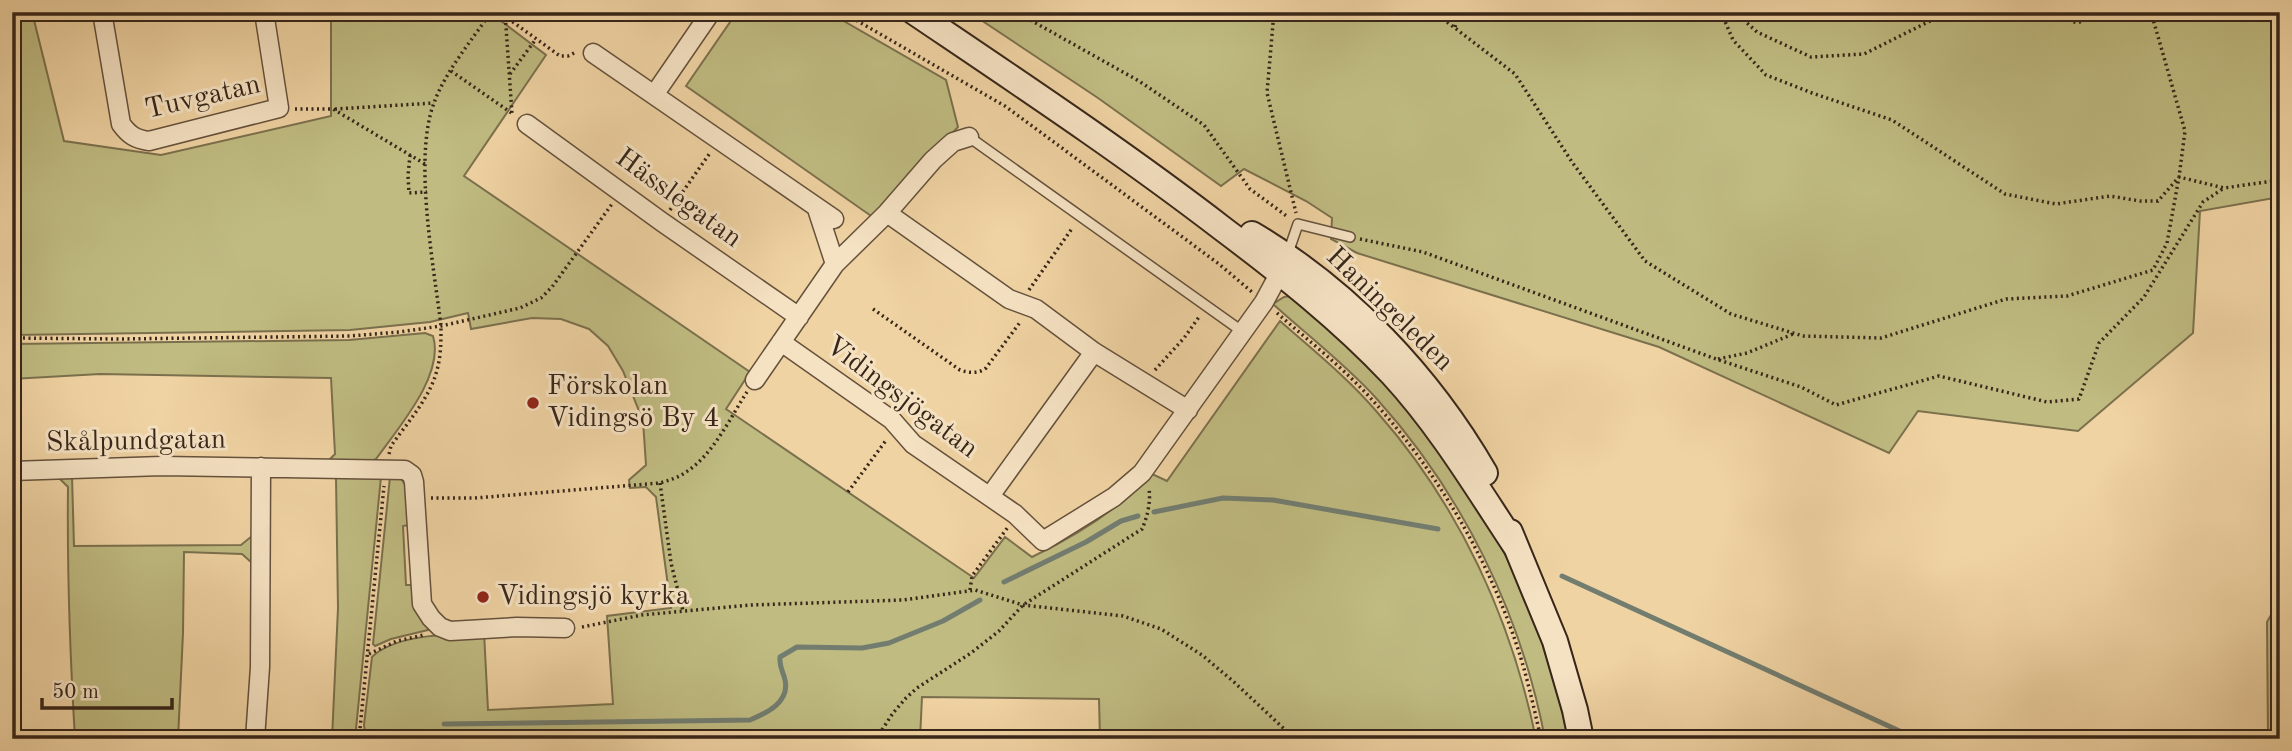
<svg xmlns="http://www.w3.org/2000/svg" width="2292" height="751" viewBox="0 0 2292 751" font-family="'Old Standard TT',serif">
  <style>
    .green { fill: #bfbb81; stroke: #7b704d; stroke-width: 2 }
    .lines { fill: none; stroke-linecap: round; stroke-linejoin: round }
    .stream { stroke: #727d70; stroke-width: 5 }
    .service-casing { stroke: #65513c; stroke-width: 12 }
    .minor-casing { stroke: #65513c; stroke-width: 21 }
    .secondary-casing { stroke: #372619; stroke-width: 28 }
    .path { stroke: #372619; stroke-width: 3.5; stroke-dasharray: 2 3.5; stroke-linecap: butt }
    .service { stroke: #f5e2c3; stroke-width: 9 }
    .minor { stroke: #f5e2c3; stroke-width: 18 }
    .secondary { stroke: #f5e2c3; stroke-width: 24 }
    .poi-dot { fill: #8f2418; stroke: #f5e2c3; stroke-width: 2.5 }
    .labels { text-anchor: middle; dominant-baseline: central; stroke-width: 6; stroke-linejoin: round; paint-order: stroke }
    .street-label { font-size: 28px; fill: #372619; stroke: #f5e2c3 }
    .poi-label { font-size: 28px; fill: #372619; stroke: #f5e2c3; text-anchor: start }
  </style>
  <rect width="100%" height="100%" fill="#f0d3a3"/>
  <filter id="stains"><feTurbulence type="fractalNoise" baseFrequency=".00286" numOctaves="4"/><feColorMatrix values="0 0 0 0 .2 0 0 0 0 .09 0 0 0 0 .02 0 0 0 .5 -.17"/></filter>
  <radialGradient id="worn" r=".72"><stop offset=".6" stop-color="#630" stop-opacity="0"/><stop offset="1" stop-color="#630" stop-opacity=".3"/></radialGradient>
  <path class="green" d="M12,12H32L64,141L161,155L331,116V12H489L546,55L464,176L750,372L726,409L974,578L1005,537L1032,557C1076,536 1118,510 1152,474L1167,481L1280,321C1313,350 1348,378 1377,412C1459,505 1511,618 1536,739H1100L1099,699L922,697L920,739H366L364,725L372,657C395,634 453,634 484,632L488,710L613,704L607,616L671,608L656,497L646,487L630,488L629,480L646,465L643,421L623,371L608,346L589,329L561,319L532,318L471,329L468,313L430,322L350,330L12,335Z
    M737,12H828L946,80L958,127L874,218L686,86Z
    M969,12H2280V197L2200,211L2193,333L2078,431L1918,411L1889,453L1659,347L1357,253L1331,239L1332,218L1306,201L1244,169L1221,186L1098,98Z
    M1291,296L1392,385L1485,515L1517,578L1539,633L1558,693L1568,739H1545C1521,613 1462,493 1376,398C1345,364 1307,335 1273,304L1284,297Z
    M425,333L433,336C445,375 398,428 376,459L363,464L327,462L335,454L331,378L100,374L12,379V344L349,340Z
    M72,476L74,546L241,545L252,536V563L242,554L184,552L183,633L178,739H75C70,655 67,572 68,487L58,477Z
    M397,476C413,486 408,509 409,525L403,526L406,585H416L432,629L391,639L375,646L373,644L390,477Z
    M381,477L355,739H332L338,608L336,478Z
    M2280,599V739H2268L2267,622Z"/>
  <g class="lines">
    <path class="stream" d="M1154,512L1223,498L1273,500L1438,529
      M1562,576L1917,739
      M1004,582L1086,542L1121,521L1138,516
      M444,724L750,720C767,713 790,702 785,680C783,671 779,667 780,657L797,647L862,648L889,643L943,621L980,600"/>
    <g class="service-casing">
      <path id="service" d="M969,137L1243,332
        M1288,253L1298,224L1350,237"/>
    </g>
    <g class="minor-casing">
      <path id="minor" d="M102,12L121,124C129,135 135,139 149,141L279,108L264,12
        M593,53L834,219
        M654,95L711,12
        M527,124L662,222L799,317
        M887,213L1009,299L1036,309L1094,352L1188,410
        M835,264L887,213L933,160L953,142L969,137
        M781,342L892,420L913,444L1015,514L1043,541L1114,497L1142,473L1264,302L1284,265
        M755,380L835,264L817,209
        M12,471L162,466L405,470L412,475L414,482L422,604L431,618L440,627L450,631L517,627L565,628
        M990,496L1094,352
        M255,739L260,667L261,467"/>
    </g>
    <g class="secondary-casing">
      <path id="secondary" d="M914,12C1019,83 1123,152 1223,229C1283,274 1341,320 1392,374C1440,426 1477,488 1516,547
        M1252,234C1348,291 1429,376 1485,473
        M1510,532L1555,641L1575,710L1581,739"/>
    </g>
    <path class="path" d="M499,12L560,56H568L576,52
      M505,12L512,114
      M842,12L1005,106L1219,264L1252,292
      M1016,12L1139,81L1204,125L1250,189L1288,217
      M1274,12L1267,93L1296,213
      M1434,12L1515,74L1572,162L1645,261L1731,314L1803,336L1881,338L2006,299L2067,296L2153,270L2167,243L2179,177L2185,131L2151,12
      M1721,12L1733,40L1766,75L1812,93L1892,120L2005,194L2056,204L2110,196L2140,201H2158L2179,177L2224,188L2280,180
      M1735,12L1757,32L1811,57L1864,54L1948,12
      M2048,12L2077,23L2108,12
      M1455,27L1459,12
      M451,71L513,114
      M510,74L536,39
      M295,109H333L425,164
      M335,109L434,103
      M410,155L408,176L409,193L427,192
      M670,210L710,153
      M1360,239L1423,252L1716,359L1801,387L1836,405L1939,376L2047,402L2079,399L2099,343L2144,297L2203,202L2224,188
      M1029,290L1073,227
      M873,309L960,370C969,373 978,374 986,368L1021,321
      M1277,313C1310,342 1346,370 1375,403C1437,472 1488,558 1517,646C1527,676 1534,708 1541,739
      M12,338L119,339L350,336L399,332L441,326L520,308L541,298L552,287L612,204
      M1718,359L1747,353L1793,334
      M1155,370L1184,338L1199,317
      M389,454L391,446C407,423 430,398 437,370C441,356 441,341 441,326C434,267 413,158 434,103C445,72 472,40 491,12
      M660,483L671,563L683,611
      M848,492L887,439
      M431,498H475L660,483C669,480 678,478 686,472C713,455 730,418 747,392
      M970,590L972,576L1008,527
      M582,627L642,615L751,605L903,600L975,590L1023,605L1123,616L1161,629L1202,655L1234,682L1295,739
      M369,654L397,641L424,635
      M359,739L384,486
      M876,739L893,713L906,698L917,688L971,653L999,631L1023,605L1142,529C1147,518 1151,502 1149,489"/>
    <use href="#service" class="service"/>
    <use href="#minor" class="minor"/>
    <use href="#secondary" class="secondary"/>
  </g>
  <g class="poi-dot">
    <circle cx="533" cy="403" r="7"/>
    <circle cx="483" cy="597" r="7"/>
  </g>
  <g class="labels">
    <g class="street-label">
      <text transform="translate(203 98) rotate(-13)">Tuvgatan</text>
      <text transform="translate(678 199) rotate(36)">Hässlegatan</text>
      <text transform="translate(1389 310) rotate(44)">Haningeleden</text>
      <text transform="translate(901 398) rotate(37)">Vidingsjögatan</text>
      <text transform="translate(136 442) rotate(-1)">Skålpundgatan</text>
    </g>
    <g class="poi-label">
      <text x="547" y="387">Förskolan<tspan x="547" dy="32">Vidingsö By 4</tspan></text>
      <text x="497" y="597">Vidingsjö kyrka</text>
    </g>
  </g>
  <rect width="2292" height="751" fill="none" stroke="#f0d3a3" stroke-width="42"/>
  <rect x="14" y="14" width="2264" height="723" fill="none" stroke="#372619" stroke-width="3.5"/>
  <rect x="21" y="21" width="2250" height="709" fill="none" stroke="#372619" stroke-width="2"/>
  <path d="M42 698v10h130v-10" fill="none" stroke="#372619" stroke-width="3.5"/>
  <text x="52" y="698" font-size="21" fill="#372619" stroke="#f5e2c3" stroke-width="5" paint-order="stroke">50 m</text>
  <rect width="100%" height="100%" filter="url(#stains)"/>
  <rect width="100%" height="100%" fill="url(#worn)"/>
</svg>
